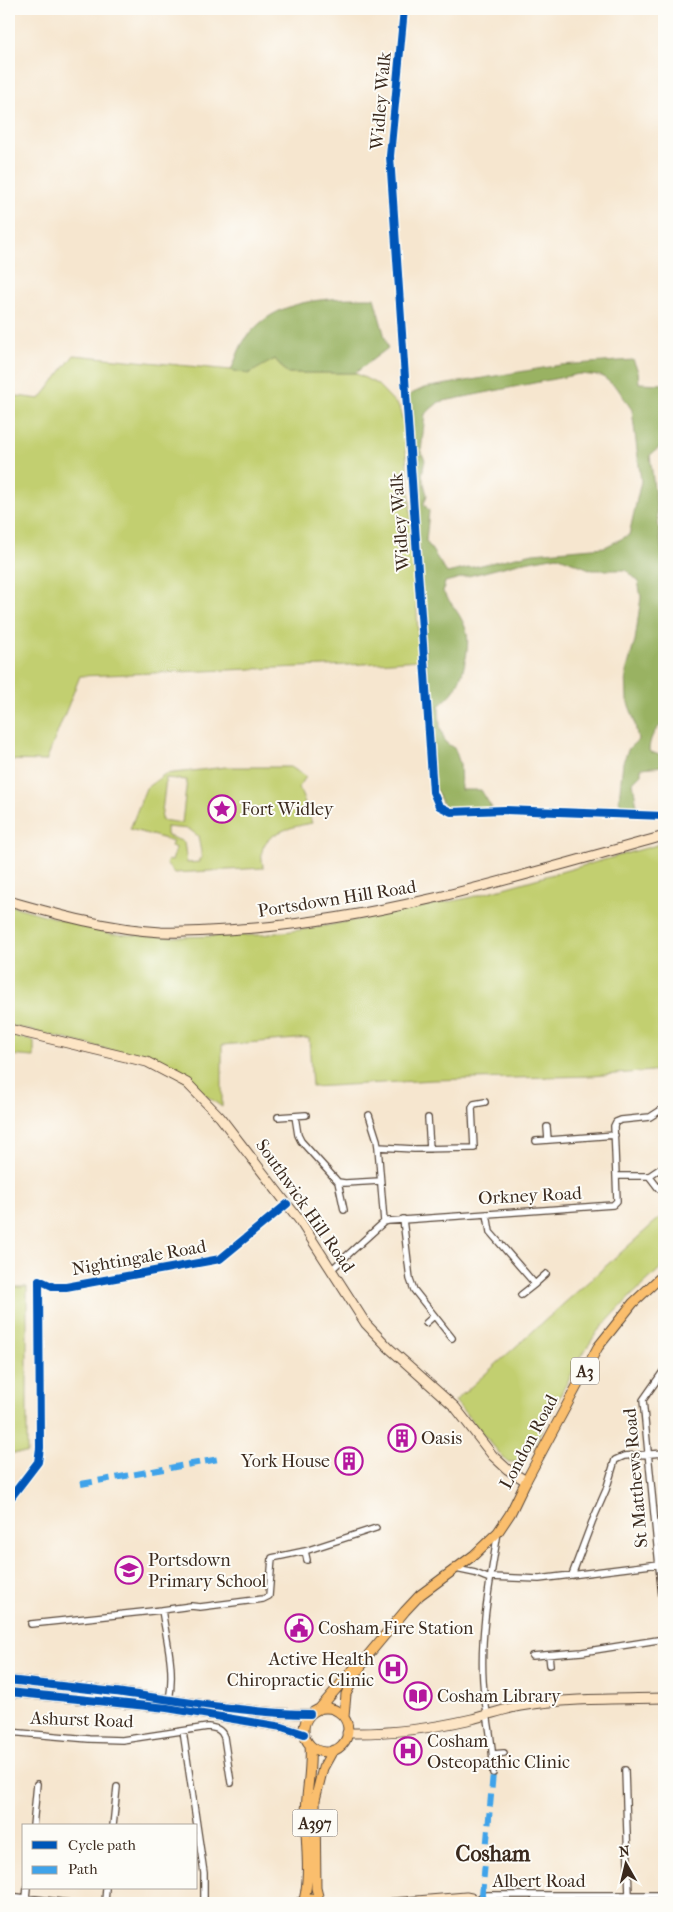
<svg xmlns="http://www.w3.org/2000/svg" width="673" height="1912" viewBox="0 0 673 1912" font-family="'IM FELL French Canon',serif">
  <style>
    .green { fill: #c2cf70; stroke: #7e7c47; fill-rule: evenodd }
    .forest { fill: #99b262; stroke: #6a6e40; fill-rule: evenodd }
    .lines { fill: none; stroke-linecap: round; stroke-linejoin: round }
    .street-casing { stroke: #574639; stroke-width: 8 }
    .secondary-casing { stroke: #574639; stroke-width: 11 }
    .primary-casing { stroke: #574639; stroke-width: 11 }
    .street { stroke: #fff; stroke-width: 5.5 }
    .secondary { stroke: #fde5c5; stroke-width: 9 }
    .primary { stroke: #fabe6d; stroke-width: 9 }
    .quiet { stroke: #3fa3ea; stroke-width: 6; stroke-dasharray: 12 6; stroke-linecap: butt }
    .cycleway-casing { stroke: #fdfcf7; stroke-width: 11 }
    .cycleway { stroke: #0057b8; stroke-width: 8 }
    .labels { text-anchor: middle; dominant-baseline: central; stroke-width: 4; stroke-linejoin: round; paint-order: stroke }
    .shield { fill: #fdfcf7; stroke: #75695f; stroke-width: 1 }
    .shield-label { font-size: 16px; font-weight: bold; fill: #3b2a1e }
    .street-label { font-size: 18px; fill: #3b2a1e; stroke: #fdfcf7 }
    .poi-label { font-size: 18px; fill: #3b2a1e; stroke: #fdfcf7; text-anchor: start }
    .district-label { font-size: 22px; font-weight: bold; fill: #3b2a1e; stroke: #fdfcf7 }
  </style>
  <rect width="100%" height="100%" fill="#fdfcf7"/>
  <filter id="ink" filterUnits="userSpaceOnUse"><feTurbulence type="fractalNoise" baseFrequency=".02" numOctaves="2"/><feDisplacementMap in="SourceGraphic" scale="10" xChannelSelector="R" yChannelSelector="G"/><feConvolveMatrix kernelMatrix="1 2 1 2 8 2 1 2 1" color-interpolation-filters="sRGB"/></filter>
  <filter id="wash" filterUnits="userSpaceOnUse"><feTurbulence type="fractalNoise" baseFrequency=".0096" numOctaves="4" result="noise"/><feDisplacementMap in="SourceGraphic" scale="20" xChannelSelector="R" yChannelSelector="G"/><feGaussianBlur stdDeviation="1.12" result="paint"/><feColorMatrix in="noise" values="0 0 0 0 0 0 0 0 0 0 0 0 0 0 0 0 0 1.4 0 .05"/><feComposite in="paint" operator="in"/></filter>
  <g filter="url(#wash)">
    <rect width="100%" height="100%" fill="#f6e6cf"/>
    <path class="green" d="M74,355L231,370L248,373L275,359L287,373H355L377,384L399,407L404,425L415,568L419,660L349,665L80,676L46,761L9,760V395L40,399Z
      M226,767H291L306,777L299,787L312,823C296,826 264,832 262,852C261,857 263,863 263,868L174,873L166,864L168,860L172,861L176,848L171,846L173,841L130,829L146,788L165,774ZM166,778L187,780L182,823L161,820ZM166,827L189,829L198,836L202,858L199,859V862L187,863L184,842L166,835Z
      M664,843V1070L591,1076L433,1080L312,1087L309,1038L222,1045V1107L159,1062L9,1025V905L112,934L174,937L262,935L314,928L468,898Z
      M9,1035L34,1041V1057L9,1055Z
      M664,1214V1265L630,1297L597,1332L578,1362L532,1448L515,1462H507L455,1401Z
      M9,1287H27V1453H9Z"/>
    <path class="forest" d="M374,298L388,348L355,373H287L275,359L248,374L231,370C236,360 239,347 246,338C277,297 327,298 374,298Z
      M633,360L638,371L639,383L664,384V444L650,455L664,570V723C654,729 649,740 649,751L664,757V766L641,768V774L633,782L638,812H624L619,800L623,762L629,748L638,740L634,719L627,700L626,672L635,641L641,597L638,581L626,570H592L557,556L519,563L445,582L443,592C452,605 463,617 467,633C470,648 463,679 453,692C449,697 444,701 439,706L440,727L445,742L455,749L460,764L461,790H481L492,808L453,809L443,805L435,787L432,760L409,395L424,388L561,365ZM579,374L602,376L618,389L632,410L641,481L629,535L605,547L533,553L447,573L426,541L429,511L424,504L427,495L422,475L425,460L421,452L425,414L439,402Z"/>
  </g>
  <g filter="url(#ink)">
    <g class="lines">
      <g class="street-casing">
        <path id="street" d="M404,9L390,156L433,792L439,806L451,812L505,810L664,816
          M369,1115L377,1140L378,1147
          M295,1116L298,1135L301,1141L338,1182L345,1183L380,1181
          M278,1117L306,1115
          M428,1118L430,1149
          M547,1127L548,1140
          M536,1141L615,1135
          M616,1176H649L664,1166
          M649,1176L659,1189
          M338,1182L344,1210
          M487,1214L490,1232L535,1284L521,1295
          M403,1219L410,1279L414,1290L452,1338
          M384,1222L378,1147L414,1149L474,1148L472,1108L474,1104L485,1102
          M331,1270L384,1222L388,1221L613,1205L617,1201L614,1126L616,1122L621,1120L650,1117L664,1108
          M535,1284L546,1274
          M426,1323L434,1316
          M664,1370L643,1400L664,1618
          M9,1500L38,1462L40,1448L39,1280L54,1287H66L220,1259L287,1204
          M305,1551L307,1560
          M456,1569L475,1573L490,1579
          M572,1575L592,1522L606,1490L615,1460L624,1456L664,1453
          M490,1577L539,1579L659,1564
          M162,1610C167,1643 175,1668 169,1701
          M31,1624L162,1610L191,1606L200,1607L263,1599L269,1596L272,1558L305,1551L376,1528
          M549,1655L550,1665
          M532,1656L582,1652L664,1639
          M183,1731L204,1873V1903
          M9,1732L89,1739L122,1740L208,1727C216,1728 221,1729 224,1737L231,1783
          M493,1754L504,1753
          M625,1770L629,1896
          M493,1773C494,1741 485,1712 483,1681C480,1631 490,1582 498,1532
          M33,1826L37,1784
          M113,1826L117,1787
          M9,1896L70,1903
          M26,1898L27,1888
          M476,1901L482,1896L488,1895H664
          M105,1903L106,1888"/>
      </g>
      <g class="secondary-casing">
        <path id="secondary" d="M9,901C58,915 109,929 161,932C192,933 224,930 255,928C396,916 529,873 664,836
          M9,1029L147,1062L187,1083L220,1117L300,1221L366,1324L389,1348L455,1407L493,1456L507,1469L526,1481
          M347,1733C387,1734 433,1728 472,1719C488,1715 504,1709 520,1706C567,1698 616,1699 664,1698
          M392,1903L466,1897L471,1898L477,1903"/>
      </g>
      <g class="primary-casing">
        <path id="primary" d="M9,1680C47,1685 85,1688 123,1693C186,1702 247,1713 310,1714
          M9,1692L167,1708L282,1727L304,1734
          M304 1730a22 22 0 1 1 44 0a22 22 0 1 1-44 0Z
          M319,1709L358,1664
          M344,1717L346,1694L356,1674L369,1654L405,1611L420,1595L474,1555L498,1532L510,1514L526,1481L598,1347L633,1303L664,1274
          M304,1900C311,1872 305,1843 306,1815C306,1792 312,1769 310,1745
          M319,1900L316,1888L315,1800L323,1768L333,1750
          M298,1903L311,1899L325,1903"/>
      </g>
      <use href="#street" class="street"/>
      <use href="#secondary" class="secondary"/>
      <use href="#primary" class="primary"/>
      <path class="quiet" d="M81,1484L219,1459
        M482,1896L493,1773"/>
      <g class="cycleway-casing">
        <path id="cycleway" d="M404,9L390,156L433,792L439,806L451,812L505,810L664,816
          M9,1500L38,1462L40,1448L39,1280L54,1287H66L220,1259L287,1204
          M9,1680C47,1685 85,1688 123,1693C186,1702 247,1713 310,1714
          M9,1692L167,1708L282,1727L304,1734"/>
      </g>
      <use href="#cycleway" class="cycleway"/>
    </g>
  </g>
  <defs>
    <g id="sight-ring" transform="scale(1.4375)"><circle r="9.5" fill="#fdfcf7" stroke="#b5179e" stroke-width="1.5"/><path d="M0-6L1.8-2.2L6-1.7L2.9 1.2L3.7 5.4L0 3.3L-3.7 5.4L-2.9 1.2L-6-1.7L-1.8-2.2Z" fill="#b5179e"/></g>
    <g id="building-ring" transform="scale(1.4375)"><circle r="9.5" fill="#fdfcf7" stroke="#b5179e" stroke-width="1.5"/><path d="M-4-6H4V6H1V3H-1V6H-4ZM-2.5-4.3h1.7v1.8h-1.7ZM.8-4.3h1.7v1.8H.8ZM-2.5-1h1.7V.8h-1.7ZM.8-1h1.7V.8H.8Z" fill="#b5179e"/></g>
    <g id="school-ring" transform="scale(1.4375)"><circle r="9.5" fill="#fdfcf7" stroke="#b5179e" stroke-width="1.5"/><path d="M0-5L7-2L0 1L-7-2ZM-4 1L0 2.5L4 1V4Q0 6-4 4Z" fill="#b5179e"/></g>
    <g id="civic-ring" transform="scale(1.4375)"><circle r="9.5" fill="#fdfcf7" stroke="#b5179e" stroke-width="1.5"/><path d="M-.6-6.5H3V-4.5H.6V-3L4-1V1h2V6H-6V1h2V-1L-.6-3ZM-1.2 2.5V6h2.4V2.5Z" fill="#b5179e"/></g>
    <g id="hospital-ring" transform="scale(1.4375)"><circle r="9.5" fill="#fdfcf7" stroke="#b5179e" stroke-width="1.5"/><path d="M-5-5h3v3.5h4V-5h3V5h-3V1.5h-4V5h-3Z" fill="#b5179e"/></g>
    <g id="library-ring" transform="scale(1.4375)"><circle r="9.5" fill="#fdfcf7" stroke="#b5179e" stroke-width="1.5"/><path d="M-6-4Q-3-5.5-.7-3.5V5Q-3 3-6 4ZM6-4Q3-5.5 .7-3.5V5Q3 3 6 4Z" fill="#b5179e"/></g>
  </defs>
  <g fill-rule="evenodd">
    <use href="#sight-ring" x="222" y="809"/>
    <use href="#building-ring" x="402" y="1438"/>
    <use href="#building-ring" x="349" y="1461"/>
    <use href="#school-ring" x="129" y="1570"/>
    <use href="#civic-ring" x="299" y="1628"/>
    <use href="#hospital-ring" x="393" y="1669"/>
    <use href="#library-ring" x="418" y="1696"/>
    <use href="#hospital-ring" x="408" y="1751"/>
  </g>
  <g class="labels">
    <g class="shield">
      <rect x="571" y="1357.5" width="28" height="27" rx="4"/>
      <rect x="292.5" y="1809.5" width="45" height="27" rx="4"/>
    </g>
    <g class="shield-label">
      <text x="585" y="1371">A3</text>
      <text x="315" y="1823">A397</text>
    </g>
    <g class="street-label">
      <text transform="translate(381 101) rotate(-85)">Widley Walk</text>
      <text transform="translate(400 522) rotate(-94)">Widley Walk</text>
      <text transform="translate(337 899) rotate(-9)">Portsdown Hill Road</text>
      <text transform="translate(530 1196) rotate(-3)">Orkney Road</text>
      <text transform="translate(305 1206) rotate(55)">Southwick Hill Road</text>
      <text transform="translate(139 1258) rotate(-10)">Nightingale Road</text>
      <text transform="translate(529 1442) rotate(-62)">London Road</text>
      <text transform="translate(636 1478) rotate(-95)">St Matthews Road</text>
      <text transform="translate(82 1720) rotate(2)">Ashurst Road</text>
      <text x="539" y="1881">Albert Road</text>
    </g>
    <g class="poi-label">
      <text x="241" y="809">Fort Widley</text>
      <text x="421" y="1438">Oasis</text>
      <text x="330" y="1461" text-anchor="end">York House</text>
      <text x="148" y="1560">Portsdown<tspan x="148" dy="21">Primary School</tspan></text>
      <text x="318" y="1628">Cosham Fire Station</text>
      <text x="374" y="1659" text-anchor="end">Active Health<tspan x="374" dy="21">Chiropractic Clinic</tspan></text>
      <text x="437" y="1696">Cosham Library</text>
      <text x="427" y="1741">Cosham<tspan x="427" dy="21">Osteopathic Clinic</tspan></text>
    </g>
    <g class="district-label">
      <text x="493" y="1854">Cosham</text>
    </g>
  </g>
  <rect width="673" height="1912" fill="none" stroke="#fdfcf7" stroke-width="30"/>
  <rect x="22" y="1824" width="175" height="65" fill="#fdfcf7" stroke="#afa8a0"/>
  <rect x="32" y="1841" width="25" height="8" fill="#0057b8" stroke="#afa8a0"/>
  <text x="68" y="1850" font-size="15" fill="#3b2a1e">Cycle path</text>
  <rect x="32" y="1866" width="25" height="8" fill="#3fa3ea" stroke="#afa8a0"/>
  <text x="68" y="1874" font-size="15" fill="#3b2a1e">Path</text>
  <g transform="translate(626 1864) rotate(352)" stroke="#fdfcf7" stroke-width="4" paint-order="stroke">
  <path d="M0-4L9 19L0 12L-9 19Z" fill="#3b2a1e"/>
  <text y="-8" font-size="14" font-weight="bold" text-anchor="middle" fill="#3b2a1e">N</text>
  </g>
</svg>
